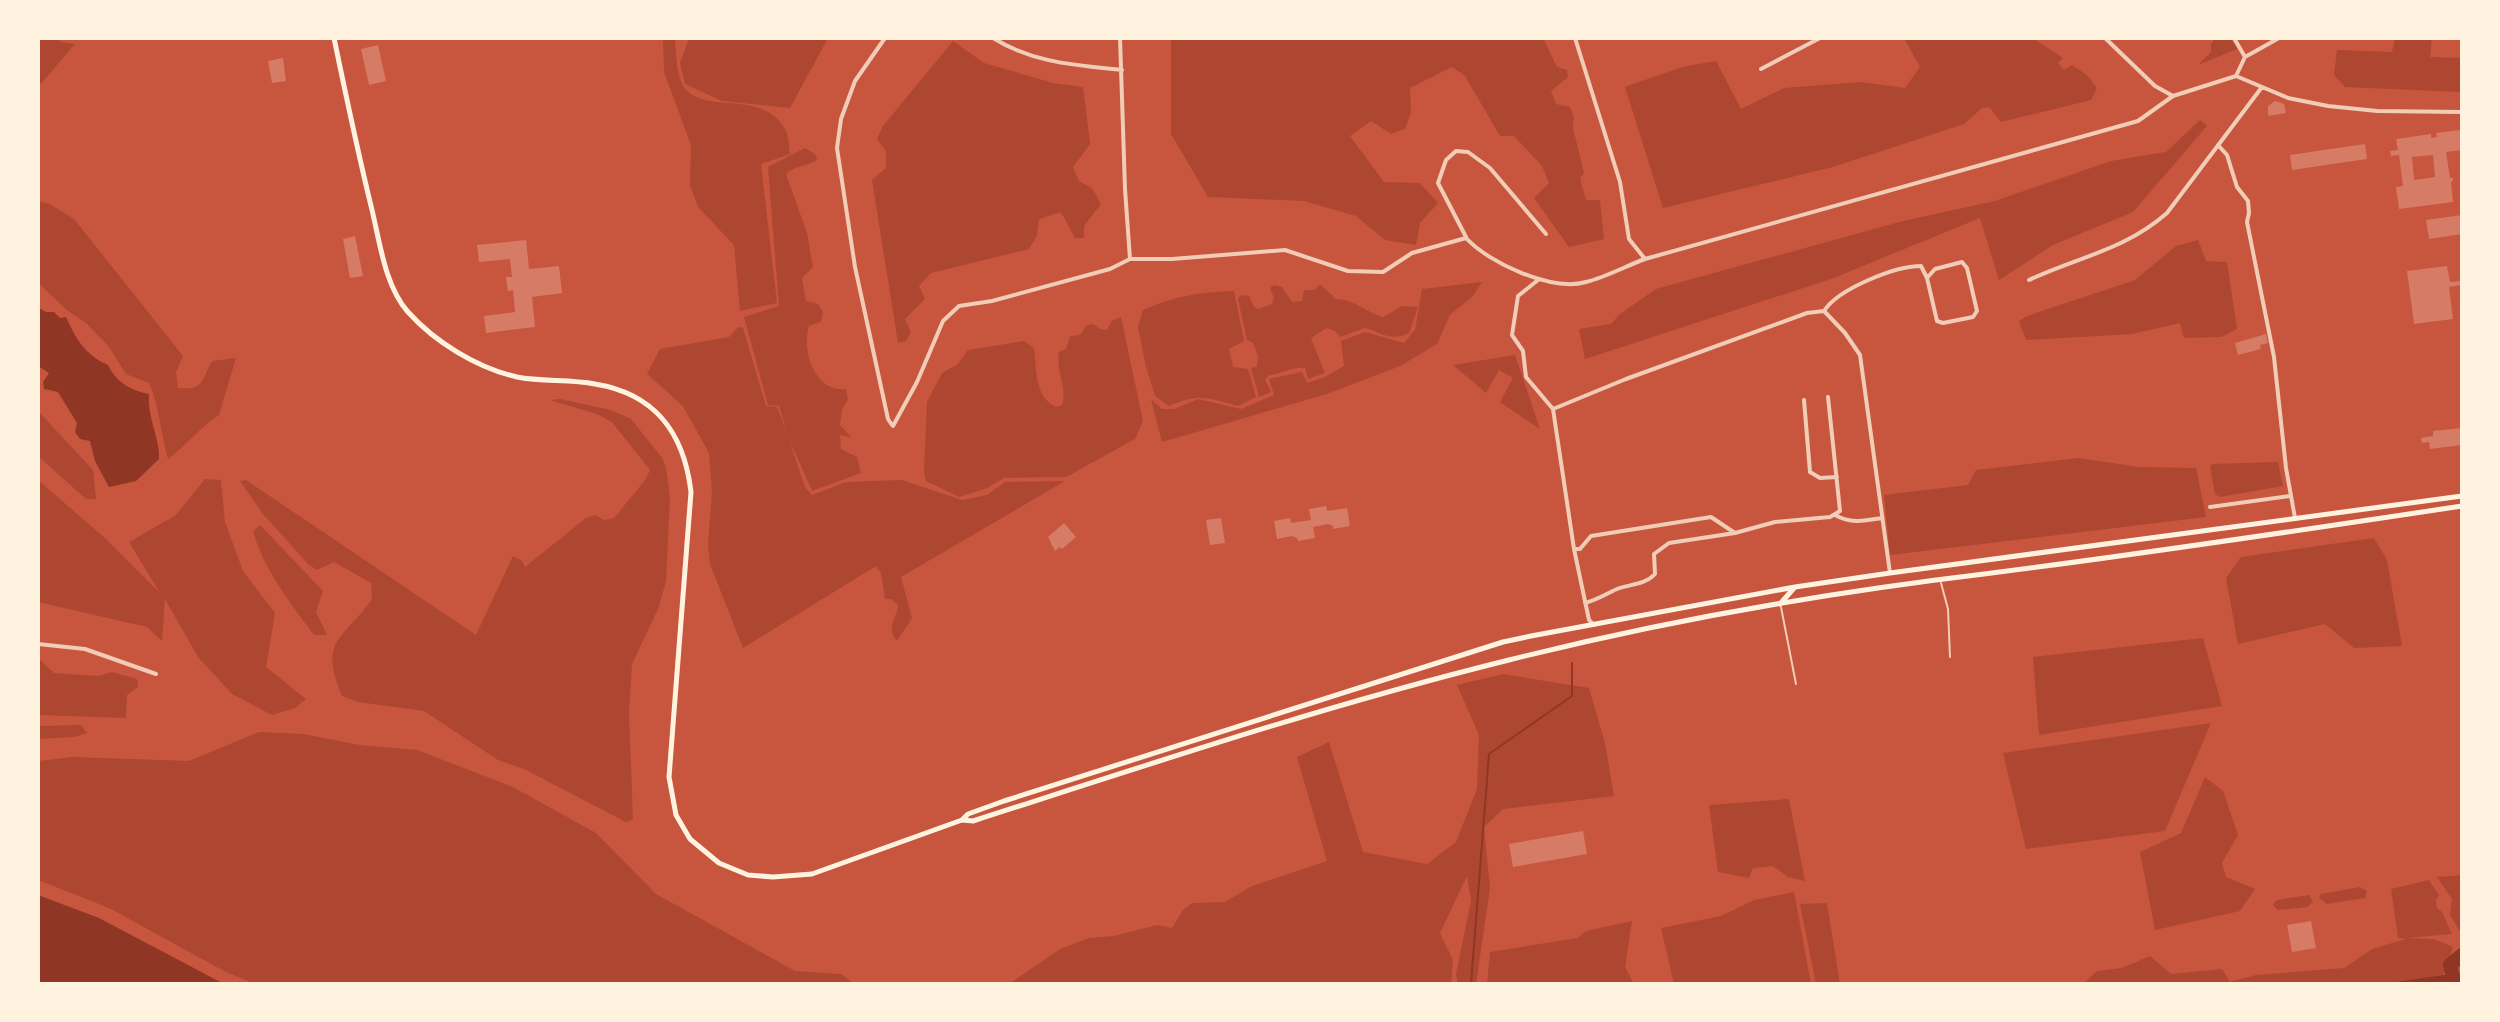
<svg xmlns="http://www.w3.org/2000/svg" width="2500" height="1022" viewBox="0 0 2500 1022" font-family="Manrope,sans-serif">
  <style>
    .green { fill: #ae4732 }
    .water { fill: #8f3625 }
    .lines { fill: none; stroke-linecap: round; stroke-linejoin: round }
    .stream { stroke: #8f3625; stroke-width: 2 }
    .river { stroke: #8f3625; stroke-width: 14 }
    .building { fill: #d67c66; fill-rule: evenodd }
    .path { stroke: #fff3e0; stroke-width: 2 }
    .service { stroke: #f1ccb7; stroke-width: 2 }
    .minor { stroke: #f1ccb7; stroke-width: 4 }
    .secondary { stroke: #fff3e0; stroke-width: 5 }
  </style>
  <rect width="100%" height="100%" fill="#c8553d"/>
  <path class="green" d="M38,38H58L61,42L75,44L38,87Z
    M663,38H675C676,52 676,68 681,82C698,119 762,86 785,129C789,135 789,146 790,154L761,164L777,303L740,311L734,245L698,207L690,185L691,145L664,72Z
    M689,38H828L790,108L722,101L685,84L680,63Z
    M1171,38H1543L1557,67L1567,70L1568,77L1551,91L1556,104L1570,107L1574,117L1573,128L1584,173L1580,178L1586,200H1600L1604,239L1569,247L1534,198L1549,183L1542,166L1514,136H1500L1465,76L1452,67L1410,88L1411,112L1405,129L1391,134L1371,121L1350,136L1384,182L1420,183L1438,203L1420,223L1416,245L1385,240L1356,216L1304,201L1208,197L1171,134Z
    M1904,38H2033L2063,58L2058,63L2064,70L2072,65L2087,75L2097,88L2091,100L2001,122L1989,107L1982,108L1964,124L1833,167L1663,208L1625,87L1682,67L1716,61L1741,109L1784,88L1861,82L1905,88L1920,67Z
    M2215,38H2230L2237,49L2198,65L2211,52V44Z
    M2395,38H2432L2430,57L2462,58L2460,92L2345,87L2334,75L2337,50L2392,52Z
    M953,41L984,63L1053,83L1083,87L1090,144L1073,167L1079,181L1092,188L1101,204L1084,226V238H1075L1061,212L1039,219L1037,236L1029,249L931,273L919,286L925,299L905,319L911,332L906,341L898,343L872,180L886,168V151L877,139L883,126Z
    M2200,120L2207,126L2133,212L2053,245L1999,280L1980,218L1831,279L1585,359L1579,329L1611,324L1620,314L1656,289L1903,221L1995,201L2111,161L2166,152Z
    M805,148L815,154L817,160C806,167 796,165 786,174L807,233L813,267L802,278L806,301L818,304L823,312L821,322L809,326C801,351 815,393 846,389L848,399L842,410L840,425L852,438L840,435L841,449L857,457L861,473L812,491L789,439L805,487L812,495L846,482L902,480L962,500L987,495L1005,482L1065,481L901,577L912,618L897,641C885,627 897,619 898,605L891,599H885L881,573L876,566L743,648L710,564L708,545L712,491L709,453L683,406L647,374L660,349L729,337L738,327L743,328L766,406L777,407L787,433L779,406L768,405L744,317L779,306L768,167Z
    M38,201L50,204L74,219L183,356L176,372L178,388C207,391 200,378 213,361L236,358L219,415C199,428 187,445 168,459C161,435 159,405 149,383L126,374L109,347L86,323L68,311L38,283Z
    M2198,240L2206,261L2227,262L2237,329L2221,337L2184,338L2180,323L2132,334L2026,340L2019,321L2027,316L2135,280L2176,246Z
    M1482,282L1473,296L1450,315L1437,344L1400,366L1327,394L1162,442L1151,399L1162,409H1174L1198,399L1241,409L1274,395L1269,379L1302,372L1307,383L1325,377L1344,366L1341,341L1365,332L1404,343L1415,330L1422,289Z
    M1274,285L1282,287L1292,302L1302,301L1304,290H1315L1318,286L1321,285L1336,299C1354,299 1365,312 1383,317L1402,306L1418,307L1409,333C1392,342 1382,333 1365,328L1340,337L1335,331L1326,328L1311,338L1325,373L1308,379L1305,368C1293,366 1281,374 1269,375L1265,380L1271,392L1259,397L1251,368L1257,366L1258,356L1253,343L1247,340L1238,299L1241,295L1249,296L1254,307L1258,309L1272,304L1274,298L1270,288Z
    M1234,291L1244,341L1229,349L1233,367L1248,369L1256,397L1238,406C1208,398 1199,393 1169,406L1155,396L1146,367L1138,327L1143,310C1174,296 1201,292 1234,291Z
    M1121,317L1143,421L1135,439L1066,477L1004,478L987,488L959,497L926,481L924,472L927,402L942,373L958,364L968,350L1024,341L1034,348C1037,371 1034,396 1056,407L1062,405C1068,388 1055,369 1059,352L1066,349L1070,336L1080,335L1087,325L1093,324L1100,329L1107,330L1112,321Z
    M1515,355L1540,429L1500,402L1513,378L1499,370L1486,393L1453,365Z
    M560,399L611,410L631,419L663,459L667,473L670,498L666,581L658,609L632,664L629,713L633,819L626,822L524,769L498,760L424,711L358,702L342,696C318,638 343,641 372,599L371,583L334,562L317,570L308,564L263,514L240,481L246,480L476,635L513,556L521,560L525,567L586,518L595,515L604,520L614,518L646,479L650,470L612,422L597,414L550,400Z
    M38,411L93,470L96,499H86L38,456Z
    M2079,458L2139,467L2196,468L2206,517L1890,555L1884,495L1968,485L1976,470Z
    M2278,462L2283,486L2220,497L2215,494L2210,466L2213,464Z
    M205,479L221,480L225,522L243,571L275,613L266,667L306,699L295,708L272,715L232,694L198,657L165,599L162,641L147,627L38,602V480L106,539L160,593L129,542L176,515Z
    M260,525L323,591L316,612L327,635H314C290,602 264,570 253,531Z
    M2374,538L2387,560L2402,646L2354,648L2325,624L2238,644L2226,578L2241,557Z
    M2203,638L2222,706L2039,735L2033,657Z
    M38,658L54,673L98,676L112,672L137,679L138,687L127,695L126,718L38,715Z
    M1503,674L1589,688L1605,743L1614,796L1503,809L1484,827L1490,888L1476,984H1458L1456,974L1471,901L1467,876L1440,933L1453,960L1451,984H1009L1060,949L1089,938L1114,936L1157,925L1172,928L1183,910L1192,903L1225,902L1252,886L1327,861L1297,757L1329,742L1363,852L1427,864L1456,842L1477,789L1479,735L1457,685Z
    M2211,723L2165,831L2026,849L2003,753Z
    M81,725L87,733L74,737L38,739V726Z
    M259,732L303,734L360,745L417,750L513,787L596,833L656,894L795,971L841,974L854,984H255L226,972L109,908L38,880V761L73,757L189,761Z
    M2205,777L2223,791L2238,835L2222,863L2226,877L2255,889L2240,911L2155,930L2140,852L2181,833Z
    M1789,799L1805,881L1788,877L1773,866L1753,868L1749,878L1718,872L1709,805Z
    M2462,875V929L2459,930L2450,915L2452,899L2437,877Z
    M2429,880L2439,895L2436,900L2437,908L2442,912L2452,934L2406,938L2434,939L2453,947L2443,976L2381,984H2083L2097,971L2122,968L2150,956L2171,974L2222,969L2230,982L2256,975L2344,968L2372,949L2406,939L2398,938L2391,889Z
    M2360,887L2367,891L2365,898L2327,904L2319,898L2321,894Z
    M1794,892L1811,984H1674L1661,928L1721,916L1754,900Z
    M2309,895L2313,902L2307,907L2278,910L2273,905L2277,900Z
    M1827,903L1840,984H1816L1800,904Z
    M1632,921L1625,967L1634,984H1487L1490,952L1578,938L1586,931Z"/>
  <path class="water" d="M38,301L39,308L46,312H54L60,318L66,317C76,339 85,355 108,365C115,381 131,391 149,394C147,418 160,438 159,459L136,481L109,487L95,461L90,441L80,439L75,432L77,423L58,392L44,389L43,382L49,373L38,366Z
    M38,895L99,918L224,984H38Z
    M2451,974L2462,975V984H2381Z"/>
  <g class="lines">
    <path class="stream" d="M1471,984L1489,754L1572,696V663"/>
    <path class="river" d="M2455,984L2450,965L2462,955"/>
  </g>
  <path class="building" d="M378,45L386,81L369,85L361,49Z
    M283,58L286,81L272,83L268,61Z
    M2275,101L2284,104L2286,113L2268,116V106Z
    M2460,130L2462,150L2446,152L2450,178H2453V181L2451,182L2453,202L2399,209L2396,187L2403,186L2399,155L2391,156L2390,151L2398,150L2396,139L2431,134V138L2437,137L2436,133ZM2433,155L2435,177L2414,180L2412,157Z
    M2365,144L2367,159L2292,170L2290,155Z
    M2462,215V234L2429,239L2426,220Z
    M355,236L363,276L350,278L343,239Z
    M526,240L529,269L559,266L562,293L532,297L535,327L486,333L484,316L515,312L513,290L508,291L506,277H512L510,259L479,262L477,245Z
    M2447,266L2450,282L2462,281V285L2449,287L2453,319L2414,324L2407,271Z
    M2266,334L2268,343L2260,345L2261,349L2238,355L2235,343Z
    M2462,428V445L2430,449L2429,442L2422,443L2421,438L2433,436V431Z
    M1326,506L1327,511L1347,508L1350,526L1333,529V526L1328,524L1313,527L1315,538L1298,541L1297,538L1292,536L1277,539L1274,521L1290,518L1291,523L1311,520L1309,509Z
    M1221,518L1225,543L1210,545L1206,520Z
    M1064,523L1076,537L1062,549L1060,547L1055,551L1048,537Z
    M1583,831L1587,854L1513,867L1509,844Z
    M2311,921L2316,948L2292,952L2287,925Z"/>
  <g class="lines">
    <path class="path" d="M2336,983V984"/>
    <path class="service" d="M1941,583L1948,609L1950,657
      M1781,607L1796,684"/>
    <path class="minor" d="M885,38L855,81L841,119L837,148L855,267L888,419L892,425
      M993,38C1033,63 1076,65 1122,70
      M1120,38L1125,189L1130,259
      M1575,38L1620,182L1629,239L1645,259
      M2105,38L2155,86L2173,96
      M2234,38L2245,57
      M1761,69L1820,38
      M2236,76L2245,57L2279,38
      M2218,145L2227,155L2237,187L2248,201L2249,213L2247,222L2274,357L2286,468L2295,518
      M1466,237L1438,183L1446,160L1456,151L1468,152L1490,168L1546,234
      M1538,280L1518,296L1512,335L1523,351L1526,377L1553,409L1574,549L1589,620L1594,625
      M2029,280C2078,257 2125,250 2167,213L2262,87
      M1824,311C1838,289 1895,266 1921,266L1927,278L1937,321L1943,323L1973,317L1977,311L1967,268L1962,262L1935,269L1927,278
      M1824,311L1845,333L1860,355L1890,573
      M1804,400L1810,472L1820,478L1837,477
      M1553,409L1626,379L1807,313L1824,311
      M893,426L917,382L943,321L959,306L992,301L1110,269L1130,259H1172L1285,250L1348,271L1383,272L1412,253L1466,238C1489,263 1552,292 1586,282C1606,277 1626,266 1645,259L2138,121L2173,96L2236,76L2288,98L2328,106L2377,111L2462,112
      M2210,507L2290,496
      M1835,515C1851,524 1864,521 1882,518
      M1574,549H1580L1591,536L1711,517L1735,533
      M1585,603C1597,600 1606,594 1617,589C1630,584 1645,585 1655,574L1654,554L1669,543L1735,533L1775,522L1830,517L1840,511L1828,397
      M38,644L85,649L156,674"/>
    <path class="secondary" d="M334,38C346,96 358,153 372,210C380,243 385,286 408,312C435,342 477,368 517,377C542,382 569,379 595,384C656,394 684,433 691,492L669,777L676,815L690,839L719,863L748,875L773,877L812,874L962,820L973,821C1150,764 1327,705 1509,660C1664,621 1825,593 1984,574C2143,554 2303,530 2462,506
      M1780,604L1794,588
      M962,820L968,814L1004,801L1503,642L1531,636L1795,587L1890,573L2462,496"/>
  </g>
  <rect width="2500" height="1022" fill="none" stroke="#fff3e0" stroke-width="80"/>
</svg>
